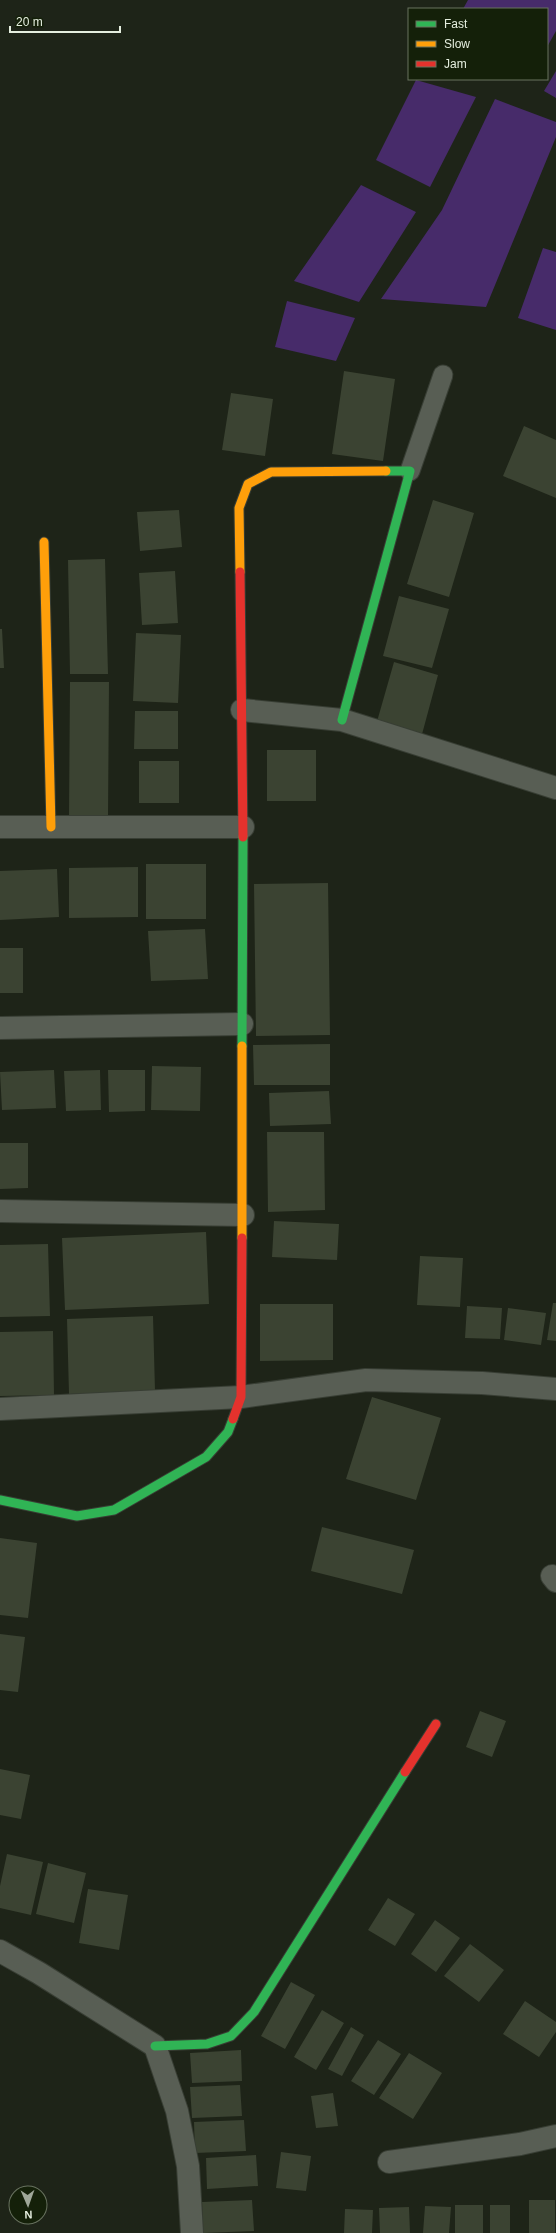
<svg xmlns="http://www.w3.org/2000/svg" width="556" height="2233" viewBox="0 0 556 2233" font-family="Helvetica,sans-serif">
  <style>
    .water { fill: #472b6a }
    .building { fill: #3b4332 }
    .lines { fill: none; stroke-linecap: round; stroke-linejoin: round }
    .lane-casing { stroke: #383e34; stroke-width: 21 }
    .street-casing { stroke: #383e34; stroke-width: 24 }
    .fast-casing { stroke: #383e34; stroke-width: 11 }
    .slow-casing { stroke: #383e34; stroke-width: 11 }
    .jam-casing { stroke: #383e34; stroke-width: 11 }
    .lane { stroke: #585e54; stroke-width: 19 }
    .street { stroke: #585e54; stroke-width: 22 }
    .fast { stroke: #30b455; stroke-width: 9 }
    .slow { stroke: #ff9f0a; stroke-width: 9 }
    .jam { stroke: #e5322d; stroke-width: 9 }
  </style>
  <rect width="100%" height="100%" fill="#1e2418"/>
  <path class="water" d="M468,0H556V31L547,47V9H463Z
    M556,71V98L544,91Z
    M416,80L476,97L430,187L376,160Z
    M495,99L556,122V137L486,307L381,299L442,210Z
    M361,185L416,212L359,302L294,281Z
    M543,248L556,252V330L518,318Z
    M287,301L355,318L336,361L275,347Z"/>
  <path class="building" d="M344,371L395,379L383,461L332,454Z
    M231,393L273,399L265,456L222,450Z
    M524,426L556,440V498L503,476Z
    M433,500L474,513L449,597L407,584Z
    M179,510L182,547L140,551L137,512Z
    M105,559L108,674H70L68,560Z
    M175,571L178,623L142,625L139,573Z
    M399,596L449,609L432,668L383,656Z
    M0,629H2L4,668H0Z
    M136,633L181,635L178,703L133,701Z
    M394,662L438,675L421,738L376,725Z
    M70,682H109L108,818H69Z
    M135,711H178V749H134Z
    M267,750H316V801H267Z
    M139,761H179V803H139Z
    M146,864H206V919H146Z
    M138,867V917L69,918V868Z
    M57,869L59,917L0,920V871Z
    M328,883L330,1035L256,1036L254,884Z
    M205,929L208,979L151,981L148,931Z
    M0,948H23V993H0Z
    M330,1044V1085H254L253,1045Z
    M152,1066L201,1067L200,1111L151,1110Z
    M54,1070L56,1108L2,1110L0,1072Z
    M100,1070L101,1110L66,1111L64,1071Z
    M108,1070H145V1111L109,1112Z
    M329,1091L331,1124L270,1126L269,1093Z
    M267,1132H324L325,1210L268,1212Z
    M0,1143H28V1188L0,1189Z
    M274,1221L339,1224L337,1260L272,1257Z
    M206,1232L209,1304L65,1310L62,1238Z
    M48,1244L50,1316L0,1317V1245Z
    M420,1256L463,1258L460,1307L417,1305Z
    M553,1303H556V1341L547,1340Z
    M260,1304H333V1360L260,1361Z
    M467,1306L502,1308L500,1339L465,1338Z
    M508,1308L546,1313L541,1345L504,1340Z
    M153,1316L155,1391L69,1394L67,1319Z
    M53,1331L54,1395L0,1396V1332Z
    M372,1397L441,1418L416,1500L346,1479Z
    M322,1527L414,1550L402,1594L311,1571Z
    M0,1538L37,1543L28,1618L0,1615Z
    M0,1634L25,1637L18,1692L0,1690Z
    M480,1711L506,1721L492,1757L466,1747Z
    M0,1769L30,1775L21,1819L0,1815Z
    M7,1854L43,1862L31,1915L0,1908V1886Z
    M48,1863L86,1873L74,1923L36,1914Z
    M88,1889L128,1895L119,1950L79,1943Z
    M388,1898L415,1914L395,1946L368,1930Z
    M435,1920L460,1938L436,1972L411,1954Z
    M470,1944L504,1970L479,2002L444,1976Z
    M291,1982L315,1995L285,2049L261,2036Z
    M525,2001L556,2022V2032L539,2057L503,2034Z
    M322,2010L344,2023L316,2070L294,2057Z
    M351,2027L364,2035L342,2076L328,2069Z
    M378,2040L401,2054L374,2095L351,2081Z
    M241,2050L242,2081L192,2083L190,2053Z
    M409,2053L442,2073L413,2119L379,2098Z
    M240,2085L242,2116L192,2118L190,2087Z
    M333,2093L338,2126L316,2128L311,2096Z
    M244,2120L246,2151L195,2153L194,2122Z
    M281,2152L311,2156L306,2191L276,2188Z
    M256,2155L258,2186L207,2189L206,2158Z
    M252,2200L254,2231L203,2233L202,2202Z
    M529,2200H555V2233H529Z
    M455,2205H483V2233H455Z
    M490,2205H510V2233H490Z
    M425,2206L451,2207L449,2233H423Z
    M409,2207L410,2233H380L379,2208Z
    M345,2209L373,2210L372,2233H344Z"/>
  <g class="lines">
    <g class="lane-casing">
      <path id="lane" d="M410,471L443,375"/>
    </g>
    <g class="street-casing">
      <path id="street" d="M242,710L342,720L556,788
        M0,827H243
        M0,1028L242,1024
        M0,1211L243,1215
        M0,1409L241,1397L366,1380L482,1383L556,1389
        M552,1576L556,1581
        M0,1951L39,1973L155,2046L177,2111L188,2166L192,2233
        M389,2162L520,2144L556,2136"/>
    </g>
    <g class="fast-casing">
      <path id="fast" d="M342,720L410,471H386
        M242,1046L243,837
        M0,1500L77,1516L114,1510L206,1457L228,1432L233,1419
        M155,2046L207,2044L231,2036L254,2012L405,1772"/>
    </g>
    <g class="slow-casing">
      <path id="slow" d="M44,542L51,827
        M240,572L239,508L248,484L271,472L386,471
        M242,1238V1046"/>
    </g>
    <g class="jam-casing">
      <path id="jam" d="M240,572L243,837
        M233,1419L241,1397L242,1238
        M405,1772L436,1724"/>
    </g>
    <use href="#lane" class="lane"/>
    <use href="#street" class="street"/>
    <use href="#fast" class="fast"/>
    <use href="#slow" class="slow"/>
    <use href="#jam" class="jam"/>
  </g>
  <rect x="408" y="8" width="140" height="72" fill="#142009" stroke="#68725f"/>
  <rect x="416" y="21" width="20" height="6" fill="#30b455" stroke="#68725f"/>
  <text x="444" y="28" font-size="12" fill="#e5eedf">Fast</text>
  <rect x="416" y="41" width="20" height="6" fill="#ff9f0a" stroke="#68725f"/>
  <text x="444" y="48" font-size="12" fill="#e5eedf">Slow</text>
  <rect x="416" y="61" width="20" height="6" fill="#e5322d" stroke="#68725f"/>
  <text x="444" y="68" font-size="12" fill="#e5eedf">Jam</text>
  <g transform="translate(28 2205) rotate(178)"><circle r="19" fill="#142009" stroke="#68725f"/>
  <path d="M0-3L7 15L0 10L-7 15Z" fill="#9fa799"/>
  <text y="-6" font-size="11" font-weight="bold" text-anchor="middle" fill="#e5eedf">N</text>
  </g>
  <path d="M10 26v6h110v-6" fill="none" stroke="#e5eedf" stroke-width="2"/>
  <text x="16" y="26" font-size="12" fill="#e5eedf" stroke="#142009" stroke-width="3" paint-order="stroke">20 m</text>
</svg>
